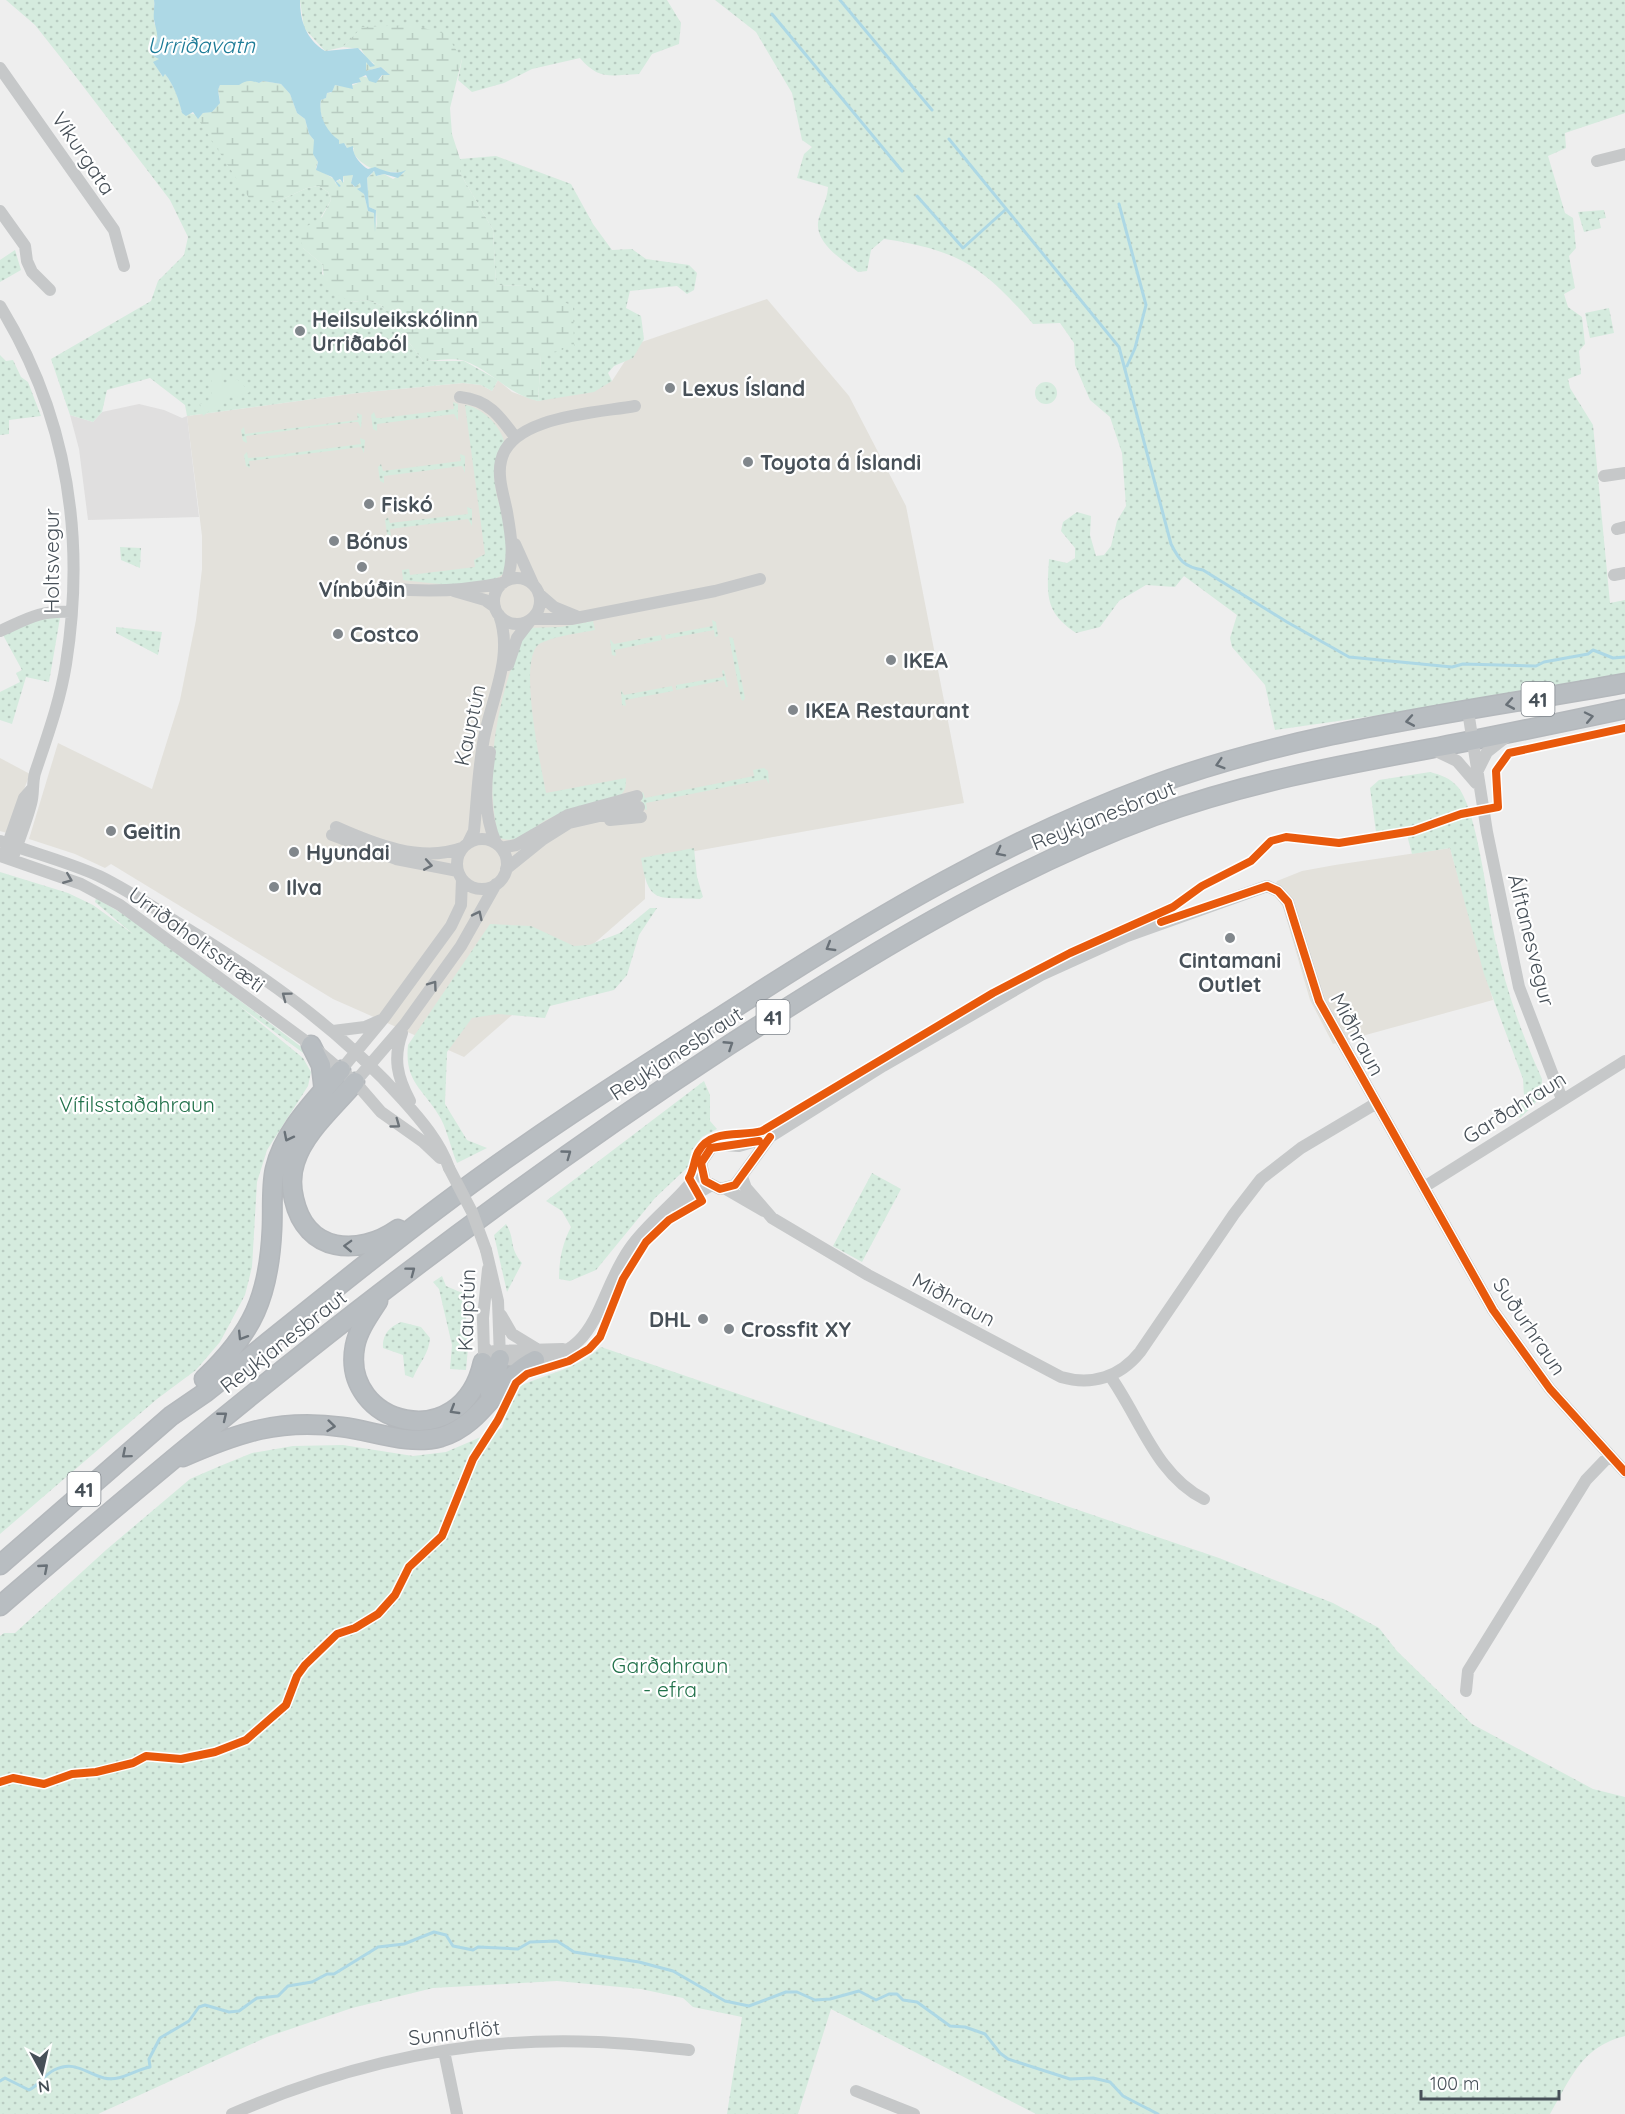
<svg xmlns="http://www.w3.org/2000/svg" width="1625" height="2114" viewBox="0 0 1625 2114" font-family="Quicksand,sans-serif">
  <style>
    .commercial { fill: #e3e1db }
    .education { fill: #e0dfdf }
    .grass { fill: url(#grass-dots) }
    .wetland { fill: url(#wetland-marsh) }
    .garden { fill: #d5ebde }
    .water { fill: #add8e5 }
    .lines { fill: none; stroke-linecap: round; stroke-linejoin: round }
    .stream { stroke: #add8e5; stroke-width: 3 }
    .highway-casing { stroke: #b4b8bc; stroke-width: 21 }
    .minor { stroke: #c6c8c9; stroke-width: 12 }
    .highway { stroke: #b8bdc1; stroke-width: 18 }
    .minor-bridge { stroke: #c6c8c9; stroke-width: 12 }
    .cycleway-casing { stroke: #fff; stroke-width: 11 }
    .cycleway { stroke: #e8590c; stroke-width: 8 }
    .oneway { stroke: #697178 }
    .oneway2 { stroke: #6d747a }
    .poi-dot { fill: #81878c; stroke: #fff; stroke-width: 2 }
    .labels { text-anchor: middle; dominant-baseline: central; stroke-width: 4.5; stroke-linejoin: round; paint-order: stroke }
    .shield { fill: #fff; stroke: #7e848a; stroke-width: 1.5 }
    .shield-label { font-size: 20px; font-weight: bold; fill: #475058 }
    .street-label { font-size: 21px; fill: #475058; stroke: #fff }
    .poi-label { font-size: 21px; font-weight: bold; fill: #475058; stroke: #fff; text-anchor: start }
    .park-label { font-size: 21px; fill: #21714a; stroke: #fff }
    .water-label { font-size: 22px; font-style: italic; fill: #1c7b97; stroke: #fff }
  </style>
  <defs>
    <pattern id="grass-dots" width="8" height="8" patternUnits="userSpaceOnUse" patternTransform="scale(1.5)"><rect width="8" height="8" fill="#d5ebde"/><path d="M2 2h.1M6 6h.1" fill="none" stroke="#b8cbc1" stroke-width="1.8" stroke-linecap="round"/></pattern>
    <pattern id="wetland-marsh" width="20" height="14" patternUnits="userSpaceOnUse" patternTransform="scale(1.5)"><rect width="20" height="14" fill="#d5ebde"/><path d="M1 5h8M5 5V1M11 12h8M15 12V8" fill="none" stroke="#b8cbc1"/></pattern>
  </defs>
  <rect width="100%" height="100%" fill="#eee"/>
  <path class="commercial" d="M767,299L849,396L906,506L964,803L645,860V899L464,1057L333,999L111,864L105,868L75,854L29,839L58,743L152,789L180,700L196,620L202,569V536L187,416L357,393L463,383L481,385L492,391L498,380L512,392L538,401L612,381L636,344Z
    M0,758L30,774L7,833L0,831Z
    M1450,848L1493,1000L1333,1044L1310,1000L1283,907L1273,892L1277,881L1302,871L1335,865Z"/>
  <path class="education" d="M139,404L164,410L182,418L187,416L199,517L88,520L79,449L70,415L93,422L102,412Z"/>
  <path class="grass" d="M6,0H154V23L158,29L156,44L159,59L155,63L162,76L165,74C171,81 182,102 181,111L197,115L276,202L307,188L319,186L328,192L331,200L303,248L323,265L322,274L352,302L367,300L381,305L423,361H464L498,380L492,391L481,385L463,383L357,393L187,416L185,405L150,378L107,390L102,412L93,422L70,415L51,359L151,301L158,281L184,255L188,237L170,200L73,73L35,25Z
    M300,0H667L681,23L679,44L652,54L639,74C612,75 599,81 580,58L532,69L504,83L472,92L458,80L462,59L363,27L343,47L325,51L304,28Z
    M715,0H1625V113L1565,133L1566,148L1548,156L1565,213L1573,218L1576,248L1569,256L1575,288L1564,294L1568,307L1582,317L1585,344L1579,351L1581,374L1568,379L1570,388L1593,425L1610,603L1625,600V680L1275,730L1265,685L1232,647L1230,638L1237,615L1184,576L1175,587L1146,585L1119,601L1100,627L1076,633C1044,612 1047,594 1049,559L1067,563L1075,558V548L1061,531L1063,522L1077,512L1091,516L1090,535L1096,556L1104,555L1111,546L1117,521L1126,506L1122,453L1110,417L1090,400L1075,365L1074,343L1060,323L1033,324C984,268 960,250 884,239L871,250L867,271L858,272C844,261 816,244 818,223C819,212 827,203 828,187L797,178L804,154L812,147L802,140L792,93L756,32Z
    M496,156L571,184L593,224L612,250L632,249L646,259L689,265L697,273L694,290L687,294L677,286L630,291L626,308L641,316L644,339L633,358L614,366L608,373L612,381L594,392L538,401L541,355L528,286L496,285L493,230L460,173V159Z
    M1604,210L1606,218L1599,219L1601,228L1584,232L1578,212Z
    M15,250L21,270L0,282V260Z
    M1609,308L1614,333L1590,338L1585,313Z
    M0,355L6,361L13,360L21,377L28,382L41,416L9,420V434L0,435Z
    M1035 393a11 11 0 1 1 22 0a11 11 0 1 1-22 0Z
    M453,402L458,404V421L454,414L377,424V431L373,429L371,415L374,412L376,418H382L454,409Z
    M465,405C481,407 500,425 504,441C482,483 505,503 507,545C508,554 505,564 504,573C487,591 427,583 403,580L402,570L409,569L410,575L475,567L474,560L485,554Z
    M357,413L362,415L361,428L358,422H355L246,436L247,443L243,441L241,430L244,427L245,434L252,433L358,420Z
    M360,438L365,440L364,453L361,447L249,461L250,468L246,466L244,455L247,452L248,458L262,457L361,444Z
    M460,454L465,456V473L462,466L384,476V483L380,481L378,467L381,464L383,471L461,461Z
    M467,507L472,509V526L468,519L390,529L391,536L387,534L385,520L388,517L390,523L468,514Z
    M120,547L141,548L140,568L121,560Z
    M43,618H60L49,682L26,677L12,724L0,720V692L20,682L16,673L22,670L3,635Z
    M712,620L716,622L718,636L715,637L714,630L666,639L665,635L713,626Z
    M593,621L595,630C581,633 546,637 537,646C519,667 541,766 546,793L626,778C626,785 626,791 620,795C611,803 565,811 548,819C533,827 516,847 498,837C483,766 498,693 527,628L561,627Z
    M116,627L162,632L158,655L116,633Z
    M661,635L662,640L615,650L616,656L612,655L610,639L614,644Z
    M729,637L733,638L745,698L743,701L741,699Z
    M724,670L728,687H726L724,680L676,690V685L723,677L722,671Z
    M672,686L673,691L625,700L626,706L622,705L621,690L624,695Z
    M764,768L768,771L769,784L766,779L646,803L647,810L643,808L640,795L643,792L645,798L754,776L753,770Z
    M1430,772C1441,775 1450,778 1458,787C1478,812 1488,907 1496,943C1506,990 1522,1035 1542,1079C1543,1099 1534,1105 1520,1118L1516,1113L1524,1096L1523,1079L1484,974L1450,848L1412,854L1407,835L1376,832L1370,788L1379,780Z
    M694,848L697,877L703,897L700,899C656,897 649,905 641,858Z
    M0,872L68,893L93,905L133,934L95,902L96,898L136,922L312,1055L310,1058L238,1005L303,1058L311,1072L308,1086L267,1150L257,1182L252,1267L245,1295L220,1342L196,1370L157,1399L0,1534Z
    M650,908H657L639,935L627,975L614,990L550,1006L545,1018L498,1014L472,1018L447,1052L445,1104L467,1140L487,1148L457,1163C451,1149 448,1133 441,1119C425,1090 404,1083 408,1045L490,924L531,926L574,946L589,945L620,933Z
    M704,1081L710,1095V1121L717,1129L702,1137L691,1151L690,1165L655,1198L596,1270L570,1281L559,1279C559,1261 562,1244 571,1227L562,1211L546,1201Z
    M872,1173L901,1189L862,1262L833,1246Z
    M506,1224C516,1240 508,1246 522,1263L507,1292L494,1235Z
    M442,1276L446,1286L460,1292H471L465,1324L468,1348L466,1370L450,1369L452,1345L439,1289L433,1282Z
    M401,1322L421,1327L430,1338C429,1354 419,1363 413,1378L405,1375L403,1355L383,1348C382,1335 389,1327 401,1322Z
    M601,1347L1219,1558L1333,1603L1379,1628L1397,1651L1472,1724L1593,1789L1625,1797V2036C1581,2047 1571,2078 1550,2114H1036L831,2009L798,2114H727L742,2017L693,2007L683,1998L641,1989L557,1981L433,1988L352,2008L267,2037L98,2114H0V1636L4,1633H15L106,1550L190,1479L220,1466L252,1453L293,1446L343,1445L413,1456L446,1452L502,1428L510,1403L520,1386C551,1372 573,1371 601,1347Z"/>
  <path class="wetland" d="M412,25L446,34L462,59L450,108L452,134L460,159V173L493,230L496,285L528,286L573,306L574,347L541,355L538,401C509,395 492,371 465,361C454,357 435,361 423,361L381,305L367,300L352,302L324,288L323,265L303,248L299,231L322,217L331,200L328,192L319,186L307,188L276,202L249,198L198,119L203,113L213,111L220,101L218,90L220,85L252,80L259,83L263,81L281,84L290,94L297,113L305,119L309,134L314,140V155L318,162L316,168L334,179L336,184L338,180L344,182L343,175H353L351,182L354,187L360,183L361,187L358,188L364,194L368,211L374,213L377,229L376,210L369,207L367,178L372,174L371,171L377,173V176L384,174L393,179L404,173C382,171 367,172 353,153L354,148H347L345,144H339L325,128L320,110L321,100L326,98L327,93H331L335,85L353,88L351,86L360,82L358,78L361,76L379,80L386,71L381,67L366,71V62L375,64L367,59L361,49L343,47L362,27Z"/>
  <path class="garden" d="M212,373H223L222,390L237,379L250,392L235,398L231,394L203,416L200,404H207L212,398Z"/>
  <path class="water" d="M154,0H300C300,21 306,39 325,51L358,48L375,66L370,67L366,62V71L381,67L390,75H382L376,83L369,81L366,75L359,78L361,82L352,84L353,89L335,85L332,92L327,93L326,98L321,100C318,115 326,131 339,140V144L344,143L347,148L353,146C352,155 361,165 368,169L375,167C387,172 396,175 406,170L398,178L384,174L376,176L374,171L367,178L369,207L376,210L375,232L374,213L368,211L364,194L357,189L361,187L360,183L355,187L351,183L353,175L343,176V183L340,179L336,181L341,186L339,187L332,177L316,170L318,162L313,154L314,140L309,134L305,119L297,113L290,94L281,84L263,81L259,83C250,80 246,80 239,85H220L218,90L220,103L212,112L203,113L198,119L193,112L186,116L182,113C179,100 174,85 165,74L163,77L153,62L159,59L153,56L150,49C162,43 156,30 154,20C153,13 155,7 154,0Z"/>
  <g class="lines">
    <path class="stream" d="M840,0L932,110
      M772,14L902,171
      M949,139L1119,347L1171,544C1179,560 1184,567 1203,570L1287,622L1349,657L1452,667L1463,664L1536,666L1544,662L1588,654L1593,650L1613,658L1625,657
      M917,196L963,248L1005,210
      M1119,204L1146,305L1135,348L1127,366
      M0,2081L5,2078L29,2090C38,2086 44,2075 54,2070C75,2060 85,2073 104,2078C121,2082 134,2070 150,2067L149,2059L160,2038L189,2021L199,2007L205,2005L229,2012L239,2011L257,1998L278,1996L288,1986L312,1982L327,1974H334L378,1947L404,1944L434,1932L446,1935L453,1946L473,1950L478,1947L518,1949L530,1942L557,1941L574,1952L639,1962L673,1971L725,2001L749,2006L786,1992H797L815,2000L830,1999L859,1991L876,2000L889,1994H897L903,2000L917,2002L950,2026L965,2027L985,2034L1000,2053L1008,2059L1070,2079L1093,2078L1110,2082L1123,2096L1158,2114"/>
    <g class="highway-casing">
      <path id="highway" d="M311,1045L321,1065L324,1091
        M355,1082C335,1106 304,1132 295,1162C291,1174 291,1187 294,1199C306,1253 358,1257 398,1229
        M378,1301C369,1315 358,1330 355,1346C340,1425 462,1458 483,1362
        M204,1379C253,1333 269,1296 272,1229C273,1210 271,1187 275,1169C284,1130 316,1100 341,1070
        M490,1394L500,1359
        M183,1457C238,1433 280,1418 342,1427C374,1431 408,1446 441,1437C484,1424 497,1379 535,1360
        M0,1565L171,1416L206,1392C284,1330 361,1266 441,1206C540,1131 646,1065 750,998C877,916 1008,839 1151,786C1302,730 1466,712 1625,683
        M0,1606C232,1405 471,1213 729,1045C864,958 1002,872 1154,816C1247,782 1342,765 1439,747C1501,735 1563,722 1625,709"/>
    </g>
    <path class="minor" d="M0,68L114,230L124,266
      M1597,161L1625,154
      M0,211L25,246L27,261L32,272L50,290
      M0,306C68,417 86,536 66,664C60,702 47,737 35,773C32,784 34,794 31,804C26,823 18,842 12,860
      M460,397C488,400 499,415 515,437
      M1604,476L1625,473
      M1617,529L1625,527
      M515,544L533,584
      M1614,575L1625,573
      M494 601a23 23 0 1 1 46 0a23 23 0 1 1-46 0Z
      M507,580C515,557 511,535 507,512C504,496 497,477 501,461C510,416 597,413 635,406
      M390,588C426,593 467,590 503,583
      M454,591L485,600L495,607
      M539,594L554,607L576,616
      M532,619H571L715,591L760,579
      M0,631C27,619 40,610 71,612
      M508,665L517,638L530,621
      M1468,711L1487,832L1519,987L1562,1099
      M1432,749L1457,761L1476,783
      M490,752C485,783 483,814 496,843
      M1477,772L1487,752L1506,737
      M610,820L641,817
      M336,827C374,844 421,863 462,848
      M332,835L396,859L458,871
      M457 864a25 25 0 1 1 50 0a25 25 0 1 1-50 0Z
      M0,841C33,853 68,862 99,876C126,889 153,907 178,923C260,973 339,1028 403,1100C421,1120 440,1142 449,1168
      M468,843L474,831C477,800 478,769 484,738C492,697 514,656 499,615
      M501,848L516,845L568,815L637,796
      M5,852L24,798L31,790
      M0,856L81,884L120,905L311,1045L355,1082L381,1112L422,1141L440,1158
      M506,869L542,840L569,823L639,807
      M333,1031L365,1027L381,1020
      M402,1033C393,1058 397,1077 410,1101
      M341,1070L384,1018L451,926L461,905L462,879
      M355,1082L405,1024L461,946L496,884
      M770,1137L735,1185L720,1189L705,1181L701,1163L711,1148L723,1145L739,1146L770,1137L883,1066L1041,975L1127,936L1267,886L1278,891L1288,902L1319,1001L1493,1310L1550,1389L1625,1472
      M742,1177L746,1188L772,1218L868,1275L1061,1377C1092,1386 1120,1377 1140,1352L1234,1214L1261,1179L1301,1148L1375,1104
      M1424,1187L1625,1061
      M726,1189L764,1211
      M675,1206L710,1186
      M486,1250L498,1301L500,1359
      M501,1315L512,1334L535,1348
      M484,1346C493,1360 506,1359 520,1360C600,1363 595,1297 630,1248C650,1219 681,1200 700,1170
      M494,1351L563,1349
      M484,1354L483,1318L488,1269
      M1110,1376C1140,1418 1156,1475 1204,1499
      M1466,1691L1468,1671L1586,1480L1610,1455
      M444,2051L457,2114
      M856,2091L914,2114
      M232,2114C347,2064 472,2036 598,2042C628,2043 659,2047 689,2050"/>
    <use href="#highway" class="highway"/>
    <path class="minor-bridge" d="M449,1168L472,1212L486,1250"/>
    <g class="cycleway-casing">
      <path id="cycleway" d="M1161,922L1267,886L1278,891L1288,902L1319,1001L1493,1310L1550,1389L1625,1472
        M759,1141L711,1148L701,1163L705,1181L720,1189L735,1185L770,1137
        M0,1782L13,1778L44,1784L72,1774L96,1772L133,1763L146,1756L181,1759L215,1752L246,1740L286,1705L297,1676L305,1665L337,1634L355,1628L378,1614L395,1595L409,1567L442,1536L473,1459L498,1420L516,1383L527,1374L569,1361L589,1349L600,1337L623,1279L646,1242L669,1220L702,1201L689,1178C694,1170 694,1160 698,1152C711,1128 741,1137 762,1131L993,993L1070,953L1173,907L1202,886L1251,861L1271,841L1286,837L1339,843L1413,831L1461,814L1498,807L1496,771L1509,753L1625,728"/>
    </g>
    <use href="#cycleway" class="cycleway"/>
  </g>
  <defs><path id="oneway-chevron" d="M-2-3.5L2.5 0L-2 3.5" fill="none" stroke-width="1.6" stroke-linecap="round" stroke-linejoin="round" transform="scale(1.5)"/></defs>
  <g class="oneway">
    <use href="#oneway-chevron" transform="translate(1510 704) rotate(170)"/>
    <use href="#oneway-chevron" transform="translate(1589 717) rotate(-12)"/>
    <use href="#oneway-chevron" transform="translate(1410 721) rotate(170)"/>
    <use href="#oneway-chevron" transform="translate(1220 764) rotate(163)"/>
    <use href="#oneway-chevron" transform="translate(1000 852) rotate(153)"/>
    <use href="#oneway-chevron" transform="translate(830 947) rotate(149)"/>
    <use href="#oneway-chevron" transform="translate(729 1045) rotate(-33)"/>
    <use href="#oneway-chevron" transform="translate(288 1137) rotate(117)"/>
    <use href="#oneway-chevron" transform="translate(567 1154) rotate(-36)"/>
    <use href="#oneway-chevron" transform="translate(348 1246) rotate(-178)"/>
    <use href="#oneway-chevron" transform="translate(411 1271) rotate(-37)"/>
    <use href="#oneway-chevron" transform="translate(242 1336) rotate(122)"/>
    <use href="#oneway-chevron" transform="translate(454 1410) rotate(149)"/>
    <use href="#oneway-chevron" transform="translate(223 1416) rotate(-39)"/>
    <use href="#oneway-chevron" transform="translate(331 1426) rotate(6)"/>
    <use href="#oneway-chevron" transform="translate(126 1454) rotate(140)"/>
    <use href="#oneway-chevron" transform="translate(44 1568) rotate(-41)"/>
  </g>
  <g class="oneway2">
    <use href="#oneway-chevron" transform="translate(428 865) rotate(10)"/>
    <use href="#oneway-chevron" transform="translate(68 879) rotate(22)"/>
    <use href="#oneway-chevron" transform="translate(478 915) rotate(-64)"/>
    <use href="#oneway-chevron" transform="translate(433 985) rotate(-54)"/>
    <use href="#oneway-chevron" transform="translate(286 996) rotate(-143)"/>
    <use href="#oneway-chevron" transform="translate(396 1124) rotate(36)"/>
  </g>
  <g class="poi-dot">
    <circle cx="300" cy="331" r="6"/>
    <circle cx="670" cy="388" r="6"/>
    <circle cx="748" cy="462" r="6"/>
    <circle cx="369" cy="504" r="6"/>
    <circle cx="334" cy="541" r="6"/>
    <circle cx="362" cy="567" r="6"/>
    <circle cx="338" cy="634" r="6"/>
    <circle cx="891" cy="660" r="6"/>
    <circle cx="793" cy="710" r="6"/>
    <circle cx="111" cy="831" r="6"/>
    <circle cx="294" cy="852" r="6"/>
    <circle cx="274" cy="887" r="6"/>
    <circle cx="1230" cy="938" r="6"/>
    <circle cx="703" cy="1319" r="6"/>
    <circle cx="729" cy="1329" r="6"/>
  </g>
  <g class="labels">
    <g class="shield">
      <rect x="1521.5" y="682" width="33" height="34" rx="4.5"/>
      <rect x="756.5" y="1000" width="33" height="34" rx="4.5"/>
      <rect x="67.5" y="1472" width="33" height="34" rx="4.5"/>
    </g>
    <g class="shield-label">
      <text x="1538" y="699">41</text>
      <text x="773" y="1017">41</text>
      <text x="84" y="1489">41</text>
    </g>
    <g class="street-label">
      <text transform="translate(84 153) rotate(56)">Víkurgata</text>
      <text transform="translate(51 561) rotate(-90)">Holtsvegur</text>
      <text transform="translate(469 725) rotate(-78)">Kauptún</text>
      <text transform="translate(1103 815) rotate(-22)">Reykjanesbraut</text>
      <text transform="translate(197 939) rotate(36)">Urriðaholtsstræti</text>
      <text transform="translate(1532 940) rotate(76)">Álftanesvegur</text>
      <text transform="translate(1358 1034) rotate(62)">Miðhraun</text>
      <text transform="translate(676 1053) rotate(-33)">Reykjanesbraut</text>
      <text transform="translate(1514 1107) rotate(-32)">Garðahraun</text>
      <text transform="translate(954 1299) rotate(28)">Miðhraun</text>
      <text transform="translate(466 1310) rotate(-88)">Kauptún</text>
      <text transform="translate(1530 1326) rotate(56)">Suðurhraun</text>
      <text transform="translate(283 1341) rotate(-38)">Reykjanesbraut</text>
      <text transform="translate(454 2032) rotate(-7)">Sunnuflöt</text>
    </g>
    <g class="poi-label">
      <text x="312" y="319">Heilsuleikskólinn<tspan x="312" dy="24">Urriðaból</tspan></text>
      <text x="682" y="388">Lexus Ísland</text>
      <text x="760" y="462">Toyota á Íslandi</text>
      <text x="381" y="504">Fiskó</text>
      <text x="346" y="541">Bónus</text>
      <text x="362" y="589" text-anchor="middle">Vínbúðin</text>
      <text x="350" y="634">Costco</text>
      <text x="903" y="660">IKEA</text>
      <text x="805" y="710">IKEA Restaurant</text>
      <text x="123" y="831">Geitin</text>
      <text x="306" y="852">Hyundai</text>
      <text x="286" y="887">Ilva</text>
      <text x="1230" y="960" text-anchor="middle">Cintamani<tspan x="1230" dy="24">Outlet</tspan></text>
      <text x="691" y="1319" text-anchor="end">DHL</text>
      <text x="741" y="1329">Crossfit XY</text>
    </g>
    <g class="park-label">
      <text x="137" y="1104">Vífilsstaðahraun</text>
      <text x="670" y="1665">Garðahraun<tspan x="670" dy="24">- efra</tspan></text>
    </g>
    <g class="water-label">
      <text x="201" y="45">Urriðavatn</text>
    </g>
  </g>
  <g transform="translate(42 2072) rotate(172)" stroke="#ffffff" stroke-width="4.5" paint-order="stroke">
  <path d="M0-4.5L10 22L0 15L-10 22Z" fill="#475058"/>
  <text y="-9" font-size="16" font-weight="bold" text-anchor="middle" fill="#475058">N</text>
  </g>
  <path d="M1421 2090v9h138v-9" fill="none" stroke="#475058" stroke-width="3"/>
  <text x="1430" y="2090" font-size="18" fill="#475058" stroke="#ffffff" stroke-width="4.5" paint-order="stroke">100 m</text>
</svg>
